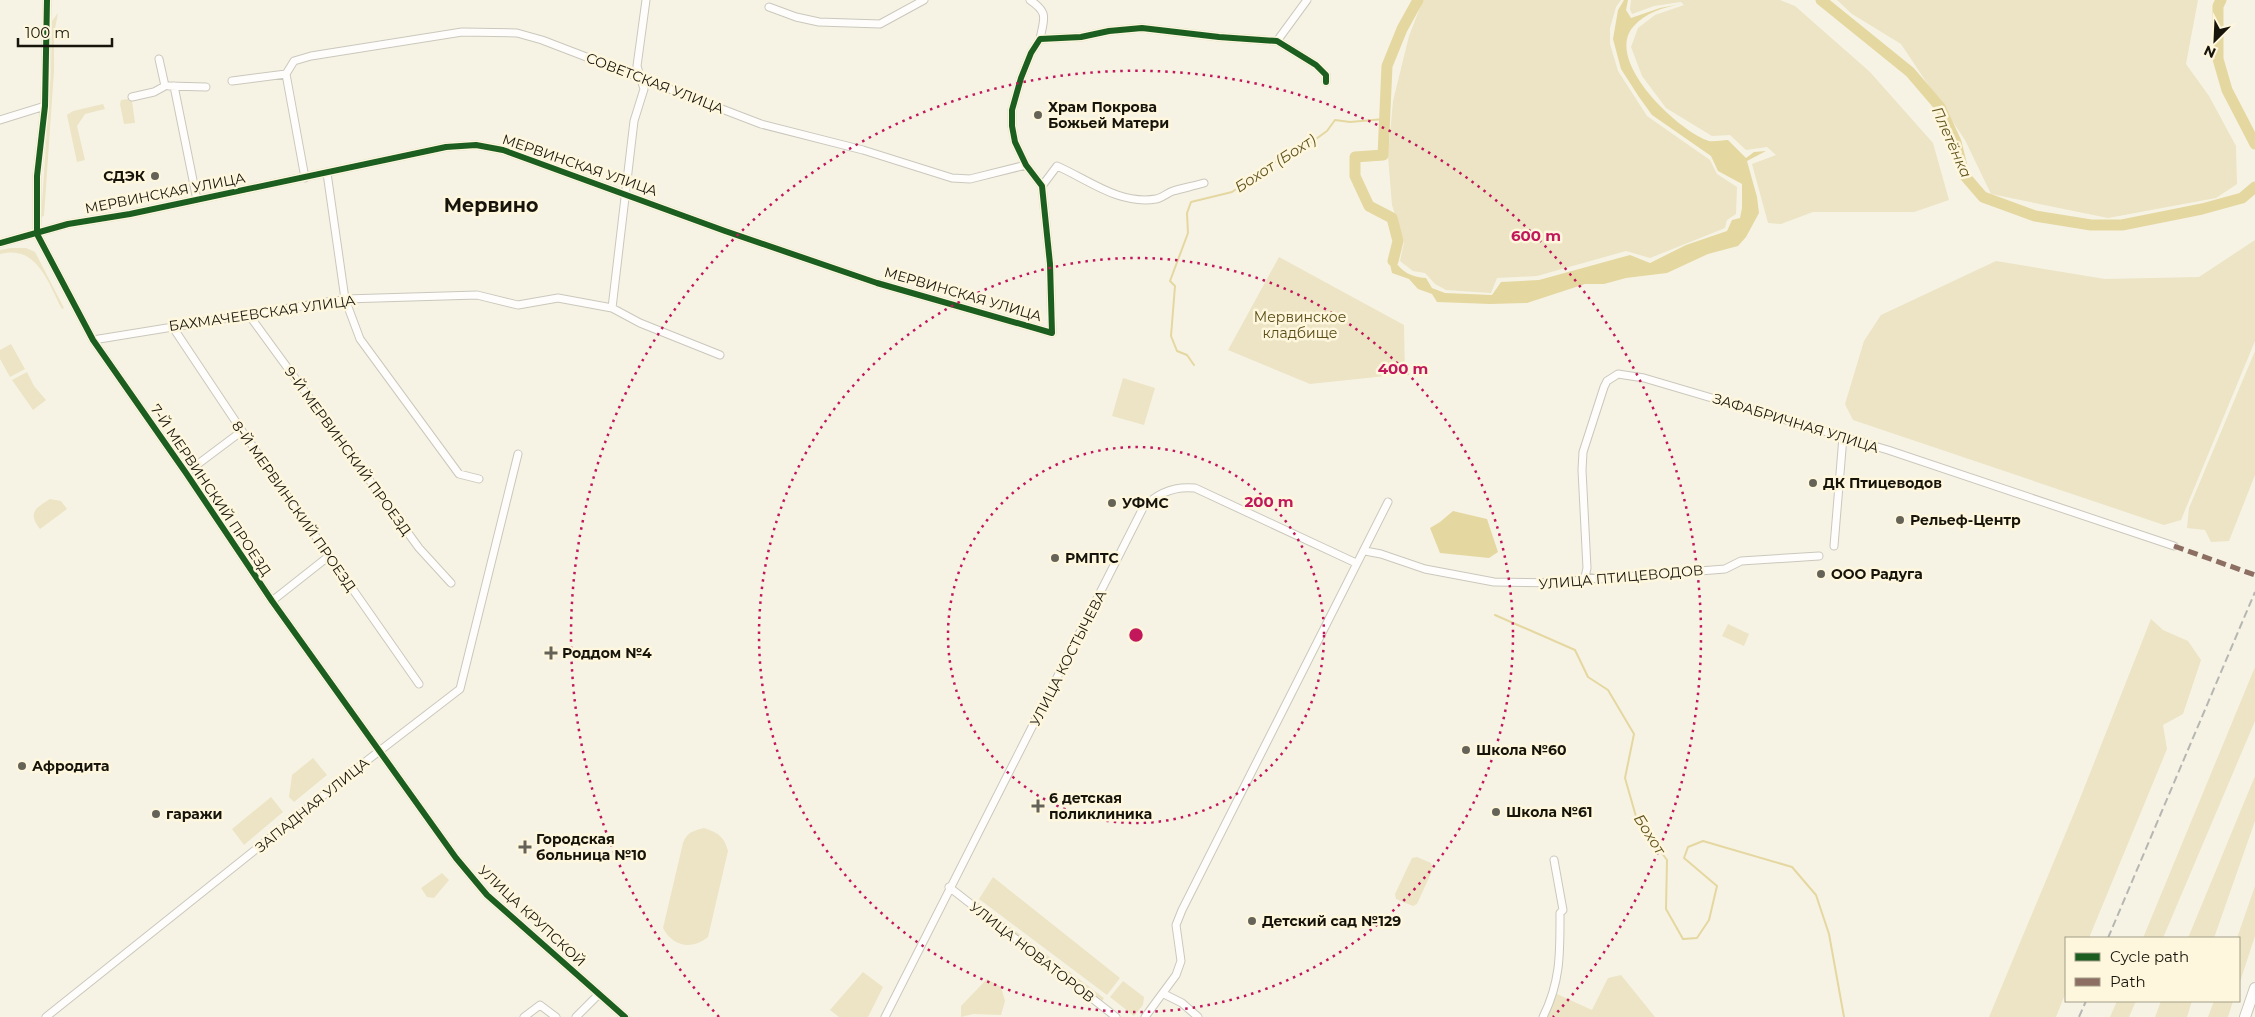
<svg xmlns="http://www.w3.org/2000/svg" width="2255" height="1017" viewBox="0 0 2255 1017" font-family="Montserrat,sans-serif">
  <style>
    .green { fill: #ece4c4 }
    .water { fill: #e5d7a0 }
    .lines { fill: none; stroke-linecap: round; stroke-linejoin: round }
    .stream { stroke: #e5d7a0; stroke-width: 2 }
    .river { stroke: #e5d7a0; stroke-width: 11 }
    .minor-casing { stroke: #cac8bc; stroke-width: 9 }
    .highway-casing { stroke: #cac8bc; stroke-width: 12 }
    .minor { stroke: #fefdfb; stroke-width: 7 }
    .highway { stroke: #fefdfb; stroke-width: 10 }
    .rail { stroke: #b6b6b2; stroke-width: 2; stroke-dasharray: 8 4; stroke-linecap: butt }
    .quiet { stroke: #8d6e63; stroke-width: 5; stroke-dasharray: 10 5; stroke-linecap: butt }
    .cycleway-casing { stroke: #fef7dd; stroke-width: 9 }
    .cycleway { stroke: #1b5e20; stroke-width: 6 }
    .ring { fill: none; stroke: #c2185b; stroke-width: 2.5; stroke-dasharray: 2.5 5 }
    .poi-dot { fill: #656357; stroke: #fef7dd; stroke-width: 2 }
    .labels { text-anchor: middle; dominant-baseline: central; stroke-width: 5; stroke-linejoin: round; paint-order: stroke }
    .street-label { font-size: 14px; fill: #17150b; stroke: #fef7dd }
    .poi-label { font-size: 14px; font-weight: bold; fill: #17150b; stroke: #fef7dd; text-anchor: start }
    .park-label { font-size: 14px; fill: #5b4d16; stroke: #fef7dd }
    .water-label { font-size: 15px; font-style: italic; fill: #60521c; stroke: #fef7dd }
    .district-label { font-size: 19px; font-weight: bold; fill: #17150b; stroke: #fef7dd }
    .centre { fill: #c2185b; stroke: #fef7dd; stroke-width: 2.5 }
    .ring-label { font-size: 15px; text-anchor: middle; font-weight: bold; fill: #c2185b; stroke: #fef7dd; stroke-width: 5; stroke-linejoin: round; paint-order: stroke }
  </style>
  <rect width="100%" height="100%" fill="#f6f3e5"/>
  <path class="green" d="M1423,0H1621L1616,7L1610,28V44L1618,71L1647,116L1710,160L1717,174L1737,187L1736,214L1727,220L1725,228L1650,258L1626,251L1537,276L1497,278L1491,293L1446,290L1435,284L1425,273L1413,271L1400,261L1404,242L1392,205L1388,156L1393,101L1409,36Z
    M1631,0H1780L1795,6L1870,72L1933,143L1949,200L1914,212H1813L1781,224L1768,223L1752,164L1776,155L1767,147L1746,150L1730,135L1712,136L1666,108L1642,76L1631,47L1638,28L1655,15L1684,5L1681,2L1654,6L1632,14L1630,9Z
    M1837,0H2198L2186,64L2209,96L2236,146L2237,184L2216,198L2108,218L1991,194L1965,140L1901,44L1852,14Z
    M58,13L54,34V71L44,216L41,217L51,70L52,21Z
    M128,99L132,101L135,123L124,124L120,104L121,100Z
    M103,104L105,109L85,114L77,126L85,160L77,162L67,115L73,111Z
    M2255,240V341L2181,520L2164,525L1853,420L1845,404L1864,341L1881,315L1996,261L2105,279L2199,277Z
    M11,248H26L35,252L64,308L62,309C48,283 37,244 0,254V250Z
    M1279,257L1404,325L1405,374L1310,384L1228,350Z
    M11,344L25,369L10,377L0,359V350Z
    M2255,351V475L2229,541L2211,542L2205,530L2187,528L2189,508Z
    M27,372L34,386L46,400L33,410L12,380Z
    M1123,378L1155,388L1144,425L1112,416Z
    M50,499L61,501L67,509L40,529C27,512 36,508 50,499Z
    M2151,619L2163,630L2188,641L2201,660L2183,714L2163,725L2167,749L2089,938H2066V992L2056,1017H1989L2077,806Z
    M1728,624L1749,634L1744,646L1722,636Z
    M2255,667V721L2163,938H2143Z
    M313,758L327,775L294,802L289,797L292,775Z
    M2255,776V821L2214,938H2188Z
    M271,797L283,812L244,845L232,829Z
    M704,828C718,833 724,836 728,851L708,937C692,950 673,947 663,928L683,843C687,832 693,831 704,828Z
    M1417,857L1431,863L1433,869L1417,904L1413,906L1396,899L1395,894L1412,858Z
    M442,873L449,880L434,898L427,897L421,888Z
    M993,877L1120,978L1107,995L979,899Z
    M2255,886V936L2239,985L2237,938Z
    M977,902L1104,998L1101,1003L974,904Z
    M863,972L883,987L868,1017H839L830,1010Z
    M1621,975L1655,1017H1547L1557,994L1592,1010L1608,978Z
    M987,979L1001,987L1005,1001L1001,1015L973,1014L961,1017V1006Z
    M1123,981L1144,997L1143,1005L1134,1016L1110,997Z
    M2117,1001H2136L2129,1017H2110Z
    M2161,1001H2192L2187,1017H2155Z
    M2214,1001H2233L2228,1017H2208Z"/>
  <path class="water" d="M1624,0H1628L1626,10L1631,18L1660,8L1681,4C1662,8 1646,12 1633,27C1604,61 1678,131 1709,141C1714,142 1722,140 1728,140L1746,158L1754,152L1766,151L1747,161L1757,197L1759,213L1746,237L1738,246L1708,254L1667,273L1626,278L1604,284H1585L1527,303L1490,304L1437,302L1432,294L1418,289L1409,279L1392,273L1390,264L1394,260C1402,272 1411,277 1426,278L1432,288L1445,293L1492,295L1501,282L1539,280L1630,255L1650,263L1686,245L1727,231L1732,220L1740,218L1742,208V184L1718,171L1711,156L1652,115L1639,97L1621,69L1613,39L1618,10Z
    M1453,511L1487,519L1498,552L1489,558L1440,553L1430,528L1440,522Z"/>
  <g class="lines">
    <path class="stream" d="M1194,365L1187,355L1177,351L1171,336L1175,286L1170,281L1188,233L1187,213L1191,202L1232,192L1278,160L1309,144L1327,131L1335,120L1350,122L1384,119
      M1495,615L1575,650L1588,677L1608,690L1634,734L1625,778L1637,820L1667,860L1666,909L1683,939L1697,938L1709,920L1717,886L1684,858L1688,847L1703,841L1792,867L1816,895L1829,934L1844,1017"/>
    <path class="river" d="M1821,0L1910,72L1940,107L1956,142L1964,175L1983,197L2035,216L2091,225H2122L2202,209L2242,198L2255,187
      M2221,0L2218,6V59L2227,90L2255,144
      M1393,261L1398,241L1392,218L1369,206L1355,176V157L1383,155L1387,66L1402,29L1418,0"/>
    <g class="minor-casing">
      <path id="minor" d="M47,0L45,106L37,176V234L93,340L186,473L272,601L456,858L487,895L625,1017
        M1030,0C1049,13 1044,18 1040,39
        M769,7L796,17L819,22L880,24L924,0
        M1277,41L1307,0
        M232,81L286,74
        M169,86L206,87
        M174,86L197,200
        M132,97L154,92L165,86L159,59
        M0,120L45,106
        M327,173L345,299L360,339L459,474L479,479
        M305,178L286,74L294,61L311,56L462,32L517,33L542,40L761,124L863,150L952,178L970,179L1026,165
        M1042,186L1057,166C1089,180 1119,205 1156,199C1162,198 1167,193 1173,191C1183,188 1194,186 1204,183
        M0,243L68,224L130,214L446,147L476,145L503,150L725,231L877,283L1052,333L1050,264L1042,186L1026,165L1015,142L1012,126V110L1021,78L1031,53L1040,39L1081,37L1109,31L1142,28L1219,37L1277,41L1316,65L1326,75V82
        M612,308L634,121L644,89L637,66L646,0
        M249,315L419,548L451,583
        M172,326L242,431L419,684
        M93,340L345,299L477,295L518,305L558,298L612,308L640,323L720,355
        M186,473L242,431
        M1834,546L1843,437
        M1365,551L1381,554L1425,569L1494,582L1571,583L1585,577L1598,579L1725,569L1741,561L1819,556
        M1585,577L1587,568L1582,470L1583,452L1604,387L1607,381L1618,374L1644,378L1888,450L2174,546
        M272,601L329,556
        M949,887L1116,1017
        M1164,994L1182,1003L1198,1017
        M46,1017L369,759L460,689L518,454
        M524,1017L540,1005L556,1017
        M576,1017L599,994
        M885,1017C971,847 1058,678 1143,508C1157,493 1175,486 1195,488L1356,563
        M1145,1017L1176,975L1181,961L1176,925L1182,910L1388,502
        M1543,1017C1561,981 1560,952 1560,913L1563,910L1554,860"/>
    </g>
    <g class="highway-casing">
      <path id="highway" d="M2245,1017L2255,988"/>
    </g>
    <use href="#minor" class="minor"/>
    <use href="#highway" class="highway"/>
    <path class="rail" d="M2108,938L2255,592
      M2079,1017L2086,1001"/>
    <path class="quiet" d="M2174,546L2255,575"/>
    <g class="cycleway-casing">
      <path id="cycleway" d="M47,0L45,106L37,176V234L93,340L186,473L272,601L456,858L487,895L625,1017
        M0,243L68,224L130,214L446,147L476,145L503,150L725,231L877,283L1052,333L1050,264L1042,186L1026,165L1015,142L1012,126V110L1021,78L1031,53L1040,39L1081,37L1109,31L1142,28L1219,37L1277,41L1316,65L1326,75V82"/>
    </g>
    <use href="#cycleway" class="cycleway"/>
  </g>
  <g class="ring">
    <circle cx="1136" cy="635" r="188"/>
    <circle cx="1136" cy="635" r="377"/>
    <path d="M719 1017A565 565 0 1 1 1553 1017"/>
  </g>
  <g class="poi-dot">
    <circle cx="1038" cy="115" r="5"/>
    <circle cx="155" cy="176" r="5"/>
    <circle cx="1813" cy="483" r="5"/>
    <circle cx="1112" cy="503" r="5"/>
    <circle cx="1900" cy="520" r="5"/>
    <circle cx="1055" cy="558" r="5"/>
    <circle cx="1821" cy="574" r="5"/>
    <path d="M548.5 645.5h5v5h5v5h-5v5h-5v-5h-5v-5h5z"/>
    <circle cx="1466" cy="750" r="5"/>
    <circle cx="22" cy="766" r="5"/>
    <path d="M1035.5 798.5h5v5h5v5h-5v5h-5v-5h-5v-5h5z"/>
    <circle cx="1496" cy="812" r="5"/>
    <circle cx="156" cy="814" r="5"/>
    <path d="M522.5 839.5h5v5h5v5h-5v5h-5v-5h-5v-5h5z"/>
    <circle cx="1252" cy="921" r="5"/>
  </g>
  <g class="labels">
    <g class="street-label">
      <text transform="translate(655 83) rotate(21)">СОВЕТСКАЯ УЛИЦА</text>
      <text transform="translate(580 165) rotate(19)">МЕРВИНСКАЯ УЛИЦА</text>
      <text transform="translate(165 193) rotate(-11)">МЕРВИНСКАЯ УЛИЦА</text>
      <text transform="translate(963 294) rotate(16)">МЕРВИНСКАЯ УЛИЦА</text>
      <text transform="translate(262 313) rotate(-8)">БАХМАЧЕЕВСКАЯ УЛИЦА</text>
      <text transform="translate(1796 423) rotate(17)">ЗАФАБРИЧНАЯ УЛИЦА</text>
      <text transform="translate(348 451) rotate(54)">9-Й МЕРВИНСКИЙ ПРОЕЗД</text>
      <text transform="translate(211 490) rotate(56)">7-Й МЕРВИНСКИЙ ПРОЕЗД</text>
      <text transform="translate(294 506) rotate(55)">8-Й МЕРВИНСКИЙ ПРОЕЗД</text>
      <text transform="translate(1621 577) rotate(-5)">УЛИЦА ПТИЦЕВОДОВ</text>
      <text transform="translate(1068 658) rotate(-63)">УЛИЦА КОСТЫЧЕВА</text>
      <text transform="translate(312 805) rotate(-39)">ЗАПАДНАЯ УЛИЦА</text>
      <text transform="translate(532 916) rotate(43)">УЛИЦА КРУПСКОЙ</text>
      <text transform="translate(1032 952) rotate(38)">УЛИЦА НОВАТОРОВ</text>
    </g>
    <g class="poi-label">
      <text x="1048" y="107">Храм Покрова<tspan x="1048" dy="16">Божьей Матери</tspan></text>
      <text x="145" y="176" text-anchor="end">СДЭК</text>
      <text x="1823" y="483">ДК Птицеводов</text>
      <text x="1122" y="503">УФМС</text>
      <text x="1910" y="520">Рельеф-Центр</text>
      <text x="1065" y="558">РМПТС</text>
      <text x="1831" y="574">ООО Радуга</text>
      <text x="562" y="653">Роддом №4</text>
      <text x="1476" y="750">Школа №60</text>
      <text x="32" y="766">Афродита</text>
      <text x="1049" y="798">6 детская<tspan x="1049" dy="16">поликлиника</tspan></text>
      <text x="1506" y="812">Школа №61</text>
      <text x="166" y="814">гаражи</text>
      <text x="536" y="839">Городская<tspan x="536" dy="16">больница №10</tspan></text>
      <text x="1262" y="921">Детский сад №129</text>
    </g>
    <g class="park-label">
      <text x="1300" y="317">Мервинское<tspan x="1300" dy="16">кладбище</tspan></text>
    </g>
    <g class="water-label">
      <text transform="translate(1952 142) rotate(66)">Плетёнка</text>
      <text transform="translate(1275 163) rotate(-33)">Бохот (Бохт)</text>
      <text transform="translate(1650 834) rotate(57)">Бохот</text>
    </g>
    <g class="district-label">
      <text x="491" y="205">Мервино</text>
    </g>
  </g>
  <circle cx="1136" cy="635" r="8" class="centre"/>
  <g class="ring-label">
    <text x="1536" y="241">600 m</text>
    <text x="1403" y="374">400 m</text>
    <text x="1269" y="507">200 m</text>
  </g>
  <rect x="2065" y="937" width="175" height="65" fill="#fef7dd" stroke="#a29d89"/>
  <rect x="2075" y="953" width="25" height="8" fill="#1b5e20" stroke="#a29d89"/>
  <text x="2110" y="962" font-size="15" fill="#17150b">Cycle path</text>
  <rect x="2075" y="978" width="25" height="8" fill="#8d6e63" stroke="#a29d89"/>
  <text x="2110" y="987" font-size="15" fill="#17150b">Path</text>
  <g transform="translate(2215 40) rotate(204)" stroke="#fef7dd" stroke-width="4" paint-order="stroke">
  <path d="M0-4L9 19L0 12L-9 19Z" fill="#17150b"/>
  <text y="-8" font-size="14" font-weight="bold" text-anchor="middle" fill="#17150b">N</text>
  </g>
  <path d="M18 38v8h94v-8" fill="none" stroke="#17150b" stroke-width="2.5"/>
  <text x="25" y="38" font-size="15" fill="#17150b" stroke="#fef7dd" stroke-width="4" paint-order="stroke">100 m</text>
</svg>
